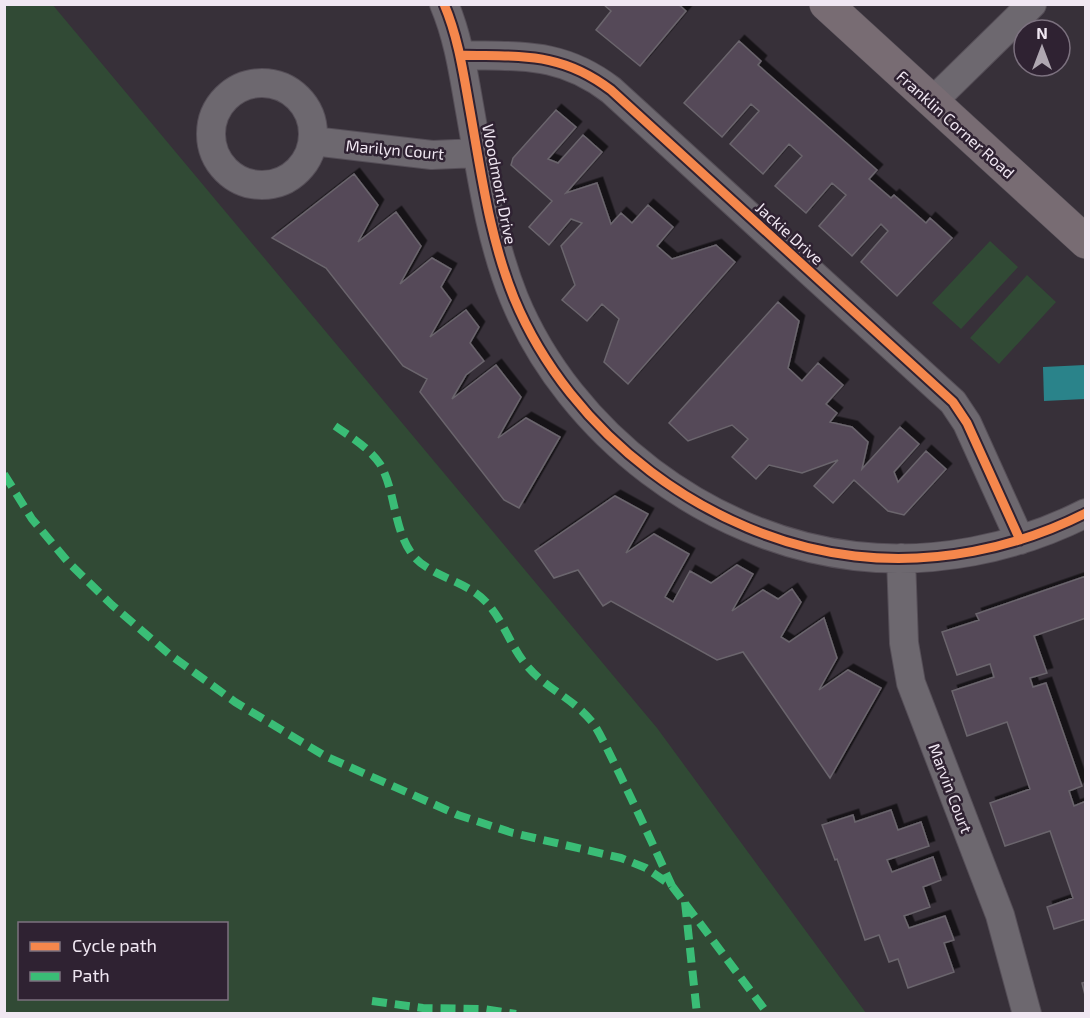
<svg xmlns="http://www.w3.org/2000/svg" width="1090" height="1018" viewBox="0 0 1090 1018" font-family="'Exo 2',sans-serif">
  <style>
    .green { fill: #314a35; fill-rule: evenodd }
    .water { fill: #2a838a }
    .building { fill: #554a58; stroke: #6b656d; stroke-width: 1.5; filter: url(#shadow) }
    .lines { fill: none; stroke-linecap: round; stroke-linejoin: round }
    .minor-casing { stroke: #554e57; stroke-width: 30 }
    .major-casing { stroke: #554e57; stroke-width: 34 }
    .minor { stroke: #6d686f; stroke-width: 28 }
    .major { stroke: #786c73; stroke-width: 33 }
    .quiet { stroke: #3abd76; stroke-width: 8; stroke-dasharray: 15 8; stroke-linecap: butt }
    .cycleway-casing { stroke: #2f2232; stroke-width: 13 }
    .cycleway { stroke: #f5874c; stroke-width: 9 }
    .labels { text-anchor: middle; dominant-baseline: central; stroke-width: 5; stroke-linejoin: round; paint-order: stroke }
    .street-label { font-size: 16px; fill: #f0e7f2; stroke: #2f2232 }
  </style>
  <defs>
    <filter id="shadow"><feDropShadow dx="5.5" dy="-5.5" stdDeviation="0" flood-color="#0009"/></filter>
  </defs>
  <rect width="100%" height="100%" fill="#373039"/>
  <path class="green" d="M52,4L657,728L866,1013H5L4,5ZM20,924H226V998H20Z
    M990,241L1018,267L961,329L932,303Z
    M1027,275L1056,302L999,364L970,338Z"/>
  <path class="water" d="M1085,365V399L1044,401L1043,367Z"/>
  <path class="building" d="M603,4H678L686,11L640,66L596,30L611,11Z
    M739,41L761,61L758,65L877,170L869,179L891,198L894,195L926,223L930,218L952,238L897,296L861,262L888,231L881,224L852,256L819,226L846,195L832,183L806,213L775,186L802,156L789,144L763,174L730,144L759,111L751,104L722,137L684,103Z
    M556,110L576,127L548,159L558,163L583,135L602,152L566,193L597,183L611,224L621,213L632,223L648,205L673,227L657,246L672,259L716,245L735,262L628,384L604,362L619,319L602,304L587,321L562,300L575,285L561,246L582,223L571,219L549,245L529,227L552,201L511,165L513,158Z
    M354,174L378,205L358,242L396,212L421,246L400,284L432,258L451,269L441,287L451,300L430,337L466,310L479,327L470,343L484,361L466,375L452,399L496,365L521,397L498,438L526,418L560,437L519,508L504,500L420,392L427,379L403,366L326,268L272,238Z
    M778,302L799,321L788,368L802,381L818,363L843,385L826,404L837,413L830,422L852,427L868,442L862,469L900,427L919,444L894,472L898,482L926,451L946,469L904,515L888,511L854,480L833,503L814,486L838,460L802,473L769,465L756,479L732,457L748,439L732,425L688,441L669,423Z
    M615,496L648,514L626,553L654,534L689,554L665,597L673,602L690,571L711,583L737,565L753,574L732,611L763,590L778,599L792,589L801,602L781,637L789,642L824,618L837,658L819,690L848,670L881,688L830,778L743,652L717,660L611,601L603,606L578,570L554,578L535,551Z
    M1086,576V618L1034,636L1047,673L1030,678L1033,687L1046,683L1082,786L1069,791L1074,806L1086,801V919L1054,929L1047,907L1073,898L1050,831L1005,846L990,803L1030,789L1007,722L967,736L952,691L994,677L990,664L957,675L942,632L979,620L976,614Z
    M891,810L898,830L921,822L929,846L887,860L892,872L933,857L941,880L923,887L930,907L904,916L909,928L945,916L954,940L944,943L954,972L908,988L898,959L889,962L879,935L865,940L837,859L835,860L822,825L853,815L855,822Z
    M1086,982V999L1082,983Z"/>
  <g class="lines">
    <g class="minor-casing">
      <path id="minor" d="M444,4C458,37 463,71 469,105C481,171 489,236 514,298C570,434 709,539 855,556C933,565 1015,549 1086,513
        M460,55C520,57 560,51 611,90L953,402L967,423L1020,540
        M211 134a51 51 0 1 1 102 0a51 51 0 1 1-102 0Z
        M932,102L1032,4
        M313,141L432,155L478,153
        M901,558L904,643L911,683L1000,915L1027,1014"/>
    </g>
    <g class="major-casing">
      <path id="major" d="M826,4L1086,242"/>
    </g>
    <use href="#minor" class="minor"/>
    <use href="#major" class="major"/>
    <path class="quiet" d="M335,426C351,437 369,448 380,464C396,492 393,528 412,554C428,576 465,580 485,601C503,619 510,646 527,666C546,689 577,700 595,726C604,741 612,759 620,775C638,812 655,849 672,886
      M4,474L32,519L68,562L112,605L169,654L235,702L325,756L458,815L513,833L621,858L646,868L672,886L768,1014
      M685,902L697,1014
      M372,1001L423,1008L483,1009L516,1014"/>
    <g class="cycleway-casing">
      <path id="cycleway" d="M444,4C458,37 463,71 469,105C481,171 489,236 514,298C570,434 709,539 855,556C933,565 1015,549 1086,513
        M460,55C520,57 560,51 611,90L953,402L967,423L1020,540"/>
    </g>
    <use href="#cycleway" class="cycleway"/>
  </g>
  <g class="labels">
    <g class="street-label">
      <text transform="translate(956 124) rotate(42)">Franklin Corner Road</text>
      <text transform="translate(395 149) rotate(5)">Marilyn Court</text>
      <text transform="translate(500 184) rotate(79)">Woodmont Drive</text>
      <text transform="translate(790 233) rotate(42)">Jackie Drive</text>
      <text transform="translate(951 788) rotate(69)">Marvin Court</text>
    </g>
  </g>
  <rect width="1090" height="1018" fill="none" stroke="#f0e7f2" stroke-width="12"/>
  <rect x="18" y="922" width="210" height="78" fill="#2f2232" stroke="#7c717f" stroke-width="1.5"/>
  <rect x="30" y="942" width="30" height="9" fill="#f5874c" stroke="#7c717f" stroke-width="1.5"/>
  <text x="72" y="952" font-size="18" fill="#f0e7f2">Cycle path</text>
  <rect x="30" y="972" width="30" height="9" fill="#3abd76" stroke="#7c717f" stroke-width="1.5"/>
  <text x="72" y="982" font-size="18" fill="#f0e7f2">Path</text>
  <g transform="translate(1042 48)"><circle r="28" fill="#2f2232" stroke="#7c717f" stroke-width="1.5"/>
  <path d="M0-4.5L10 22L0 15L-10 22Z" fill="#afa7b1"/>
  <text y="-9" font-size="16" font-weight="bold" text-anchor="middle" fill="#f0e7f2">N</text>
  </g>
</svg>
